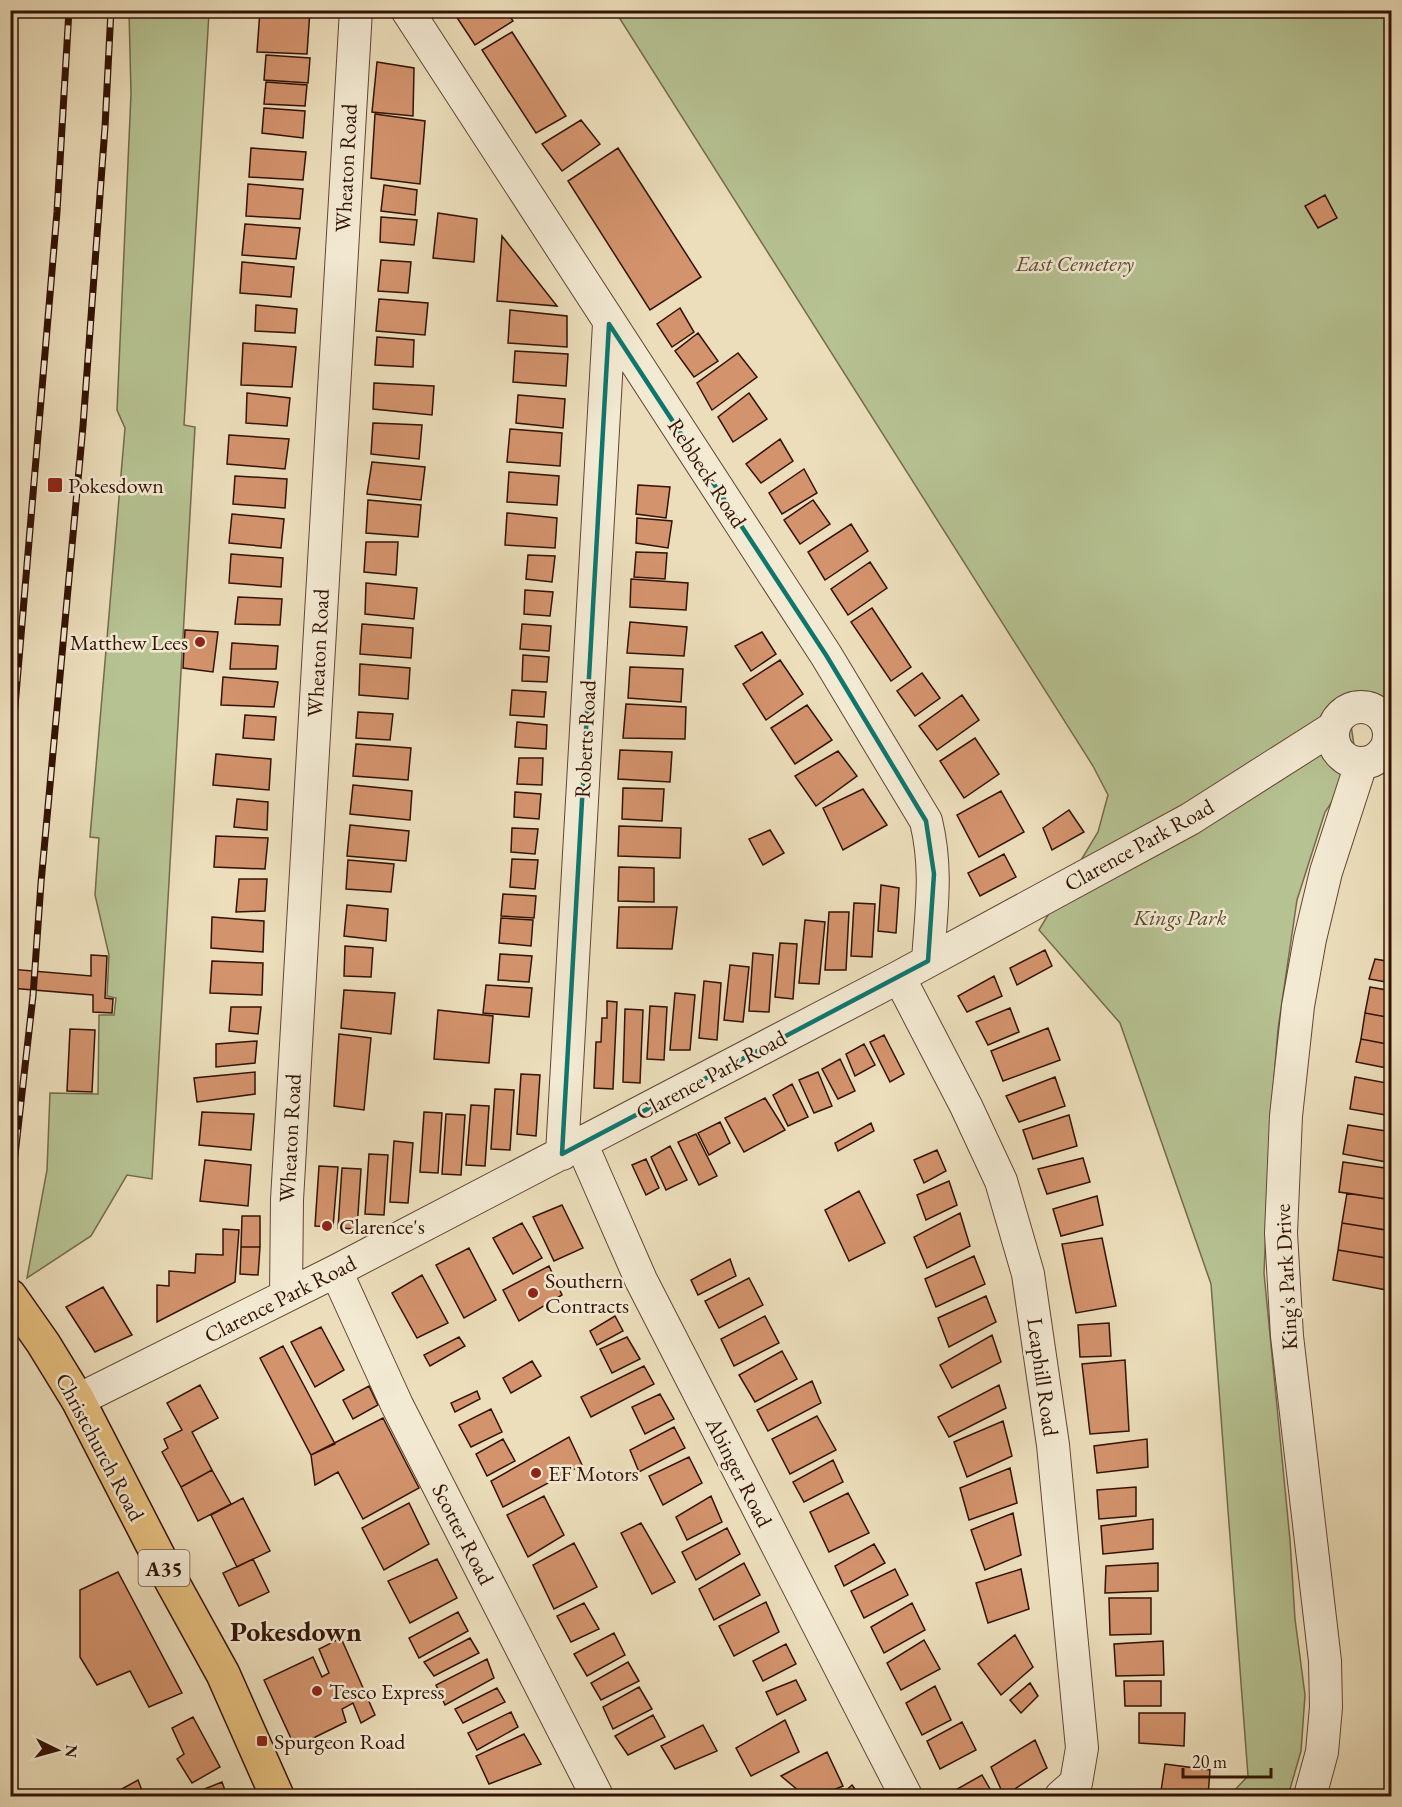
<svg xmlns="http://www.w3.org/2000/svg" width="1402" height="1807" viewBox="0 0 1402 1807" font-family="'EB Garamond',serif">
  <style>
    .green { fill: #b6c292; stroke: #746a4b; stroke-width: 1.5 }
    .building { fill: #d3936d; stroke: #331204; stroke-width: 1.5 }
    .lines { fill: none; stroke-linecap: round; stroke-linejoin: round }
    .minor-casing { stroke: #614532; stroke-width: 34 }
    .primary-casing { stroke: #331204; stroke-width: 36 }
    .minor { stroke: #f3ead3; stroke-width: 32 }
    .primary { stroke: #e6bf7e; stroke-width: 33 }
    .rail-casing { stroke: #331204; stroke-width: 7 }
    .rail { stroke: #f3ead3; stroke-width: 4.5; stroke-dasharray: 14; stroke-linecap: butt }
    .marked { fill: none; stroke: #0f766e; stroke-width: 4.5; stroke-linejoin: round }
    .poi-dot { fill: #8f2418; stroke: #f3ead3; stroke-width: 2 }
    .labels { text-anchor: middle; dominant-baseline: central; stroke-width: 5; stroke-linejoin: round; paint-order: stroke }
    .shield { fill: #f3ead3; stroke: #6d5342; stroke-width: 1.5 }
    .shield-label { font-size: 21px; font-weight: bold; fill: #331204 }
    .street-label { font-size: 22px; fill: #331204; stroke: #f3ead3 }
    .park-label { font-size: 22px; font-style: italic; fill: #5a472f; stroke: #f3ead3 }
    .poi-label { font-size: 22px; fill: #331204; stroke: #f3ead3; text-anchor: start }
    .district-label { font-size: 28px; font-weight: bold; fill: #331204; stroke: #f3ead3 }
  </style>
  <rect width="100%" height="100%" fill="#ecdebb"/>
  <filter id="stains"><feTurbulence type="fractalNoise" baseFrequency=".00333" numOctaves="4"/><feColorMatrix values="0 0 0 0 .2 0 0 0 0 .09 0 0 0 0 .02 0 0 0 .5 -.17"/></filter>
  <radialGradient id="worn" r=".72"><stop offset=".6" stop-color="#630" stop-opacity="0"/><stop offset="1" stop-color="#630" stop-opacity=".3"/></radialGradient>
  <path class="green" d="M129,11H218L217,14L209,13L184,425L195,427L152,1179L127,1175L91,1236L27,1278L47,1170L50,1093L98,1094L99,1015H114L116,998L107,996L109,955L95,895L99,838L90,837L125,428L117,410L131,94Z
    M615,11H1391V727L1386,721L1359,710L1351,725L1357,765L1325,812L1297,900L1278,1029L1271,1115L1264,1273L1290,1540L1295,1619L1305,1695L1301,1751L1288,1796H1229L1248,1776L1211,1284L1120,1023L1039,930L1098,832L1108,795L1093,766Z"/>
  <path class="building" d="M260,10H310L307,54L257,52Z
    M452,10H506L513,21L475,45Z
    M512,32L566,116L536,133L482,50Z
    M266,55L310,58L308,83L264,80Z
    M377,62L414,68L413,116L372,112Z
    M266,82L307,85L305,106L264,104Z
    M264,108L305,111L303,138L262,133Z
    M375,114L425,121L420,184L371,178Z
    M581,120L600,144L562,171L542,144Z
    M251,148L306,152L303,180L249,177Z
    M618,148L701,277L650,310L568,181Z
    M248,184L303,189L300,219L246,216Z
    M384,185L417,190L415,215L381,211Z
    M1325,195L1337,218L1318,228L1305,206Z
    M438,213L477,219L474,262L433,258Z
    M381,217L417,220L414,245L380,242Z
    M245,224L300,228L296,259L242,255Z
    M502,236L557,306L497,301Z
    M381,260L411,262L408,293L378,291Z
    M242,262L294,267L291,297L240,293Z
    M379,299L428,303L425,335L376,331Z
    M256,305L297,309L295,333L255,331Z
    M680,308L694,332L672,347L657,324Z
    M510,310L567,316V347L508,343Z
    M698,333L718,361L694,377L675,351Z
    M377,337L414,340L413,367L375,365Z
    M243,343L296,347L292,387L241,385Z
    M515,351L568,354L566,386L513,382Z
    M738,353L757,377L712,410L697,383Z
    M374,383L434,386L432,415L373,409Z
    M247,393L290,398L287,426L246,423Z
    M749,393L767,419L733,442L718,417Z
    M518,395L565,399L563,428L516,423Z
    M373,423L422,425L419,459L371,454Z
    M510,429L562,433L560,466L507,462Z
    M229,435L289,439L285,469L227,464Z
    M780,439L793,461L761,483L746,464Z
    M372,462L425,467L421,500L367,494Z
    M804,469L817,493L782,514L769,493Z
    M509,472L559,476L557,505L507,502Z
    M235,476L287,479L285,508L233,504Z
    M638,485L670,487L666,518L636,514Z
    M368,500L421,505L418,537L366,533Z
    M813,500L830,524L800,544L784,520Z
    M507,513L557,518L555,548L505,545Z
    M232,514L284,519L281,548L229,543Z
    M637,518L672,521L668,548L636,543Z
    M851,524L868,551L825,580L808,552Z
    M366,542H398L396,575L364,572Z
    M636,552L667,553L665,579L634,577Z
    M231,554L283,558L281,587L229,583Z
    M528,555L555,556L552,582L526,579Z
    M870,562L887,588L848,615L831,589Z
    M631,579L688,583L686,610L630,607Z
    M366,583L417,588L414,619L365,614Z
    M525,590L553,592L550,616L524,614Z
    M238,597L282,599L280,625L235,624Z
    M872,608L911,667L891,681L851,622Z
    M630,622L687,627L684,656L627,653Z
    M362,624L413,628L411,658L360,654Z
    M522,624L551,626L549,651L520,649Z
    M185,630L218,632L213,672L183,668Z
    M762,632L776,654L751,671L735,646Z
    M232,643L278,646L276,669H230Z
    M523,655L549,657L547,682L522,681Z
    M780,660L803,694L766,720L743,684Z
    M360,664L410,668L408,699L359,695Z
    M630,667L683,669L681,702L628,698Z
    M922,673L940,698L915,716L897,691Z
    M223,677L278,682L274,707L221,705Z
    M512,690L546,692L544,717L510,715Z
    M962,695L979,720L937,750L919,726Z
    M626,704L686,707L685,739L623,738Z
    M807,705L832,740L795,764L771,728Z
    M358,712L393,714L390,740L356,738Z
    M245,715L276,717L274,740L243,738Z
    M517,722L547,725L546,749L515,747Z
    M975,738L999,774L964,798L940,761Z
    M356,744L411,748L408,780L353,776Z
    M620,750L672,752L670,782L618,779Z
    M838,751L857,776L816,806L795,776Z
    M216,754L271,759L269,790L213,785Z
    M519,758H543L542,785L517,784Z
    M353,785L412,791L410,820L350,814Z
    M623,788L664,789L662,821L622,819Z
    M863,789L887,825L843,850L823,808Z
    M1001,791L1024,832L979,857L957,815Z
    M515,792L541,794L539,819L514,817Z
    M237,799L268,802L267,830L234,827Z
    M1069,810L1084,832L1052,850L1043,828Z
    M350,825L409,831L406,861L347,856Z
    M619,826L681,828L680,858L618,856Z
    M512,828L538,829L535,854L511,852Z
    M770,830L784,853L763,865L749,839Z
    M216,836L268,838L265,869L214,867Z
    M1004,854L1016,877L980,896L968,873Z
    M512,859L538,860L535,889L510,887Z
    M348,860L394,864L391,892L346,889Z
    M619,867L654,868V902L618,901Z
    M239,879H267L265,911L236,912Z
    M881,885L899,888L896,933L878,931Z
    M503,894L536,896L534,918L501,916Z
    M854,903L875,904L872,957L851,956Z
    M347,905L388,909L386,941L344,936Z
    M619,907H677L672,949L617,948Z
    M829,912H849L846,970H825Z
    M212,917L264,921L263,952L211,948Z
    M501,918L533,920L531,946L499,943Z
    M805,920L825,922L819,984L799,983Z
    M780,943L797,944L793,999L775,997Z
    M345,946L373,948L371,977L344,976Z
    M1045,950L1052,966L1017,985L1010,968Z
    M753,953L773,955L769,1012L749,1011Z
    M500,954L532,956L529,982L498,980Z
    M91,955L107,956L105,998L113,999L112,1013L93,1012V995L10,988V969L91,976Z
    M1375,959L1392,962V983L1369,979Z
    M212,961L263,963L262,995L210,993Z
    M730,965L749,967L743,1022L724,1020Z
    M994,976L1002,996L967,1012L958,996Z
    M704,981L721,983L717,1040L699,1038Z
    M486,985L532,988L529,1017L483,1013Z
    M1370,987L1392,991V1018L1365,1013Z
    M344,990L395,993L391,1034L341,1028Z
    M675,993L695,995L690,1050H670Z
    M607,1001L617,1002L613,1089L594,1088L596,1042H601L602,1018H607Z
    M650,1006L667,1007L664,1060L647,1059Z
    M231,1007H261L258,1034L229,1031Z
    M1010,1008L1019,1032L988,1045L976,1022Z
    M625,1009L643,1010L640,1083L623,1082Z
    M438,1010L493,1016L489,1063L434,1059Z
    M1365,1013L1392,1018V1045L1361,1039Z
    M1048,1028L1060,1060L1003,1081L991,1051Z
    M70,1029L95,1030L92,1092L67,1091Z
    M339,1034L371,1038L364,1110L334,1106Z
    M884,1035L904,1074L890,1082L870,1042Z
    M1361,1039L1392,1045V1069L1356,1062Z
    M257,1041L255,1063L216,1067V1044Z
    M864,1044L875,1065L855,1076L846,1054Z
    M840,1059L855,1091L838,1099L822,1069Z
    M255,1072V1094L197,1102L194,1078Z
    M818,1072L832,1106L814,1113L799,1080Z
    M521,1074L540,1075L536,1136L517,1134Z
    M1055,1077L1065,1106L1019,1122L1006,1096Z
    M1355,1077L1392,1084V1116L1350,1109Z
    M792,1084L808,1117L788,1126L773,1095Z
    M495,1089L514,1090L510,1150L491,1149Z
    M765,1098L785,1130L744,1152L725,1118Z
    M471,1105L489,1106L485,1166L466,1165Z
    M202,1112L254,1114L251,1150L199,1145Z
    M424,1112L442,1113L438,1173L420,1172Z
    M446,1114L465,1115L461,1175L442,1174Z
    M1069,1115L1077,1146L1033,1159L1023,1130Z
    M720,1122L730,1143L709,1155L698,1133Z
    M871,1123L874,1131L838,1151L835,1143Z
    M1348,1125L1392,1132V1163L1343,1154Z
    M696,1134L717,1176L699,1185L678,1142Z
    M394,1141L413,1143L408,1203L390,1202Z
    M670,1146L687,1180L666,1190L651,1157Z
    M937,1150L946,1171L924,1183L914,1160Z
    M369,1154L388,1155L384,1215L365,1214Z
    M1083,1158L1090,1182L1047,1194L1038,1169Z
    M646,1159L659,1188L646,1195L632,1165Z
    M205,1160L251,1165L248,1206L200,1201Z
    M1343,1162L1392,1169V1200L1339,1192Z
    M319,1166L338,1167L333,1227L315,1226Z
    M342,1168L361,1169L357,1229L338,1228Z
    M949,1181L957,1205L926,1220L917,1195Z
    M859,1191L885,1243L849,1261L825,1210Z
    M1347,1193L1392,1200V1231L1342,1223Z
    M1097,1196L1103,1225L1061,1236L1053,1209Z
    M562,1205L583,1248L554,1261L533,1217Z
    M960,1213L970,1246L927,1268L914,1237Z
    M242,1216H260V1247H241Z
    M522,1223L542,1258L513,1274L493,1238Z
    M1342,1223L1392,1231V1259L1338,1250Z
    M223,1229L239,1230L235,1282L157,1322V1285L169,1286V1271L195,1273L196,1254L223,1255Z
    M1102,1238L1116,1306L1076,1313L1062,1244Z
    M241,1247H260L258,1275L240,1274Z
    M469,1248L496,1300L464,1318L436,1265Z
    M1338,1250L1392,1259V1291L1333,1280Z
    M974,1256L985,1284L936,1307L925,1279Z
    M730,1259L736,1276L698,1295L691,1280Z
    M549,1266L562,1295L519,1321L503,1290Z
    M422,1275L448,1323L417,1338L392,1293Z
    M749,1278L763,1305L719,1328L705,1301Z
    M103,1287L132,1335L95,1352L66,1307Z
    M986,1296L996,1322L949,1347L938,1318Z
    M615,1316L623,1331L597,1345L590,1331Z
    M765,1316L779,1343L734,1366L721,1339Z
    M1109,1323L1111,1356L1080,1357L1078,1325Z
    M321,1327L344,1370L315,1387L291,1342Z
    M992,1335L1001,1362L952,1388L940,1365Z
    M459,1337L465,1346L430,1366L424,1355Z
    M627,1337L640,1359L612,1373L600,1349Z
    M283,1346L335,1444L311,1455L260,1358Z
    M782,1351L797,1379L755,1402L739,1375Z
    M1125,1360L1129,1431L1090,1434L1082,1364Z
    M532,1361L541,1376L511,1393L503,1378Z
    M644,1366L654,1384L591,1417L581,1397Z
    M812,1381L821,1403L768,1431L757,1410Z
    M200,1385L218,1418L192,1432L212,1470L181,1487L162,1452L168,1448L164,1439L182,1430L167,1403Z
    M999,1385L1006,1408L949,1437L938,1417Z
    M369,1386L378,1405L353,1419L343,1400Z
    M477,1391L480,1399L455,1412L451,1403Z
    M660,1394L674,1419L645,1434L632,1407Z
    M491,1409L502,1432L471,1447L459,1425Z
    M817,1416L836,1450L790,1474L772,1439Z
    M383,1418L419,1488L363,1519L338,1472L315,1485L311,1455Z
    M1003,1421L1012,1456L967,1477L954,1442Z
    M674,1427L685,1448L639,1472L630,1450Z
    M569,1437L582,1465L503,1507L491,1481Z
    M503,1439L515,1461L487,1476L476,1454Z
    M1147,1439L1148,1467L1097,1473L1094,1446Z
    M689,1457L702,1483L663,1505L649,1476Z
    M833,1460L843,1482L804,1502L793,1482Z
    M1010,1468L1017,1503L969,1520L960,1488Z
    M212,1470L231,1504L198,1521L181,1487Z
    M1136,1487V1516L1099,1519L1097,1490Z
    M848,1493L869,1533L829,1552L810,1512Z
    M544,1496L564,1535L528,1557L507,1515Z
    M711,1496L722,1522L687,1540L676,1517Z
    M243,1498L270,1551L237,1567L211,1515Z
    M409,1503L429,1544L384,1570L362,1528Z
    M1013,1513L1021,1555L985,1570L971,1530Z
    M1153,1519V1549L1103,1554L1101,1526Z
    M641,1523L675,1582L652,1594L621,1533Z
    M727,1528L740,1554L696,1580L682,1552Z
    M574,1543L597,1587L554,1609L533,1565Z
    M874,1544L885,1563L844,1586L835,1566Z
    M253,1559L269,1592L239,1606L223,1573Z
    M437,1559L457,1598L410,1623L388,1581Z
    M744,1563L760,1595L714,1620L699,1589Z
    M1158,1563V1591L1105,1593L1106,1566Z
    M895,1569L908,1595L864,1618L851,1591Z
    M1021,1569L1029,1609L988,1623L976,1583Z
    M118,1572L182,1693L149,1707L130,1671L97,1685L80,1657V1590Z
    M1109,1598H1151V1634L1110,1635Z
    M766,1602L779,1632L734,1656L719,1626Z
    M584,1603L599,1629L571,1642L557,1616Z
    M912,1603L925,1630L884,1653L871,1627Z
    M458,1612L468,1631L419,1658L409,1638Z
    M614,1633L625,1655L587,1676L574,1654Z
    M1015,1635L1033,1667L1001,1695L978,1664Z
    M341,1638L375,1715L361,1723L353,1703L342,1709L346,1722L295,1747L264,1680L313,1657L322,1677L329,1673L319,1649Z
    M470,1638L479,1653L434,1676L424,1662Z
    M924,1640L940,1669L901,1690L887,1663Z
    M1163,1641L1164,1675L1116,1676L1114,1644Z
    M786,1644L796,1664L763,1681L753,1661Z
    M487,1659L494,1678L445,1705L436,1685Z
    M628,1662L639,1681L601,1700L591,1683Z
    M796,1680L806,1700L777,1715L766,1692Z
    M1124,1681H1161V1706H1125Z
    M1030,1683L1038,1696L1021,1713L1010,1700Z
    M935,1686L951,1720L922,1735L906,1703Z
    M639,1687L652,1709L613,1729L603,1707Z
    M497,1688L505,1702L463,1723L455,1709Z
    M511,1712L518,1727L477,1750L468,1733Z
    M1139,1713H1185L1184,1746L1139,1743Z
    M653,1715L665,1737L628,1755L615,1736Z
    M193,1717L220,1767L192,1783L177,1759L184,1754L172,1728Z
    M785,1720L799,1752L751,1776L736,1748Z
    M962,1722L976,1750L940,1769L927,1741Z
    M703,1725L717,1751L675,1769L661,1746Z
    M524,1734L541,1764L489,1784L476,1756Z
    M1035,1740L1047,1768L1004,1796L991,1767Z
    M827,1752L843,1786L819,1796H805L781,1776Z
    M1165,1764L1210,1770L1208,1796L1161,1791Z
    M982,1775L994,1796H954L952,1792Z
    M138,1780L144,1796H109Z
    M222,1782L227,1796H187Z
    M852,1785L860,1796H840Z"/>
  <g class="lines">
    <g class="minor-casing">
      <path id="minor" d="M407,10L826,655L926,821C938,871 931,911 928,961
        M1333 735a28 28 0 1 1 56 0a28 28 0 1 1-56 0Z
        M899,977L966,1106L1001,1181L1028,1274L1053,1445L1082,1748L1076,1783L1061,1796
        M581,1143L641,1280L906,1796
        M562,1154L609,324
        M336,1271L397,1405L596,1794
        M286,1295L287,1200L356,10
        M78,1400L336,1271L899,977L1190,819L1333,728
        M1310,1796L1322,1752L1326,1707L1325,1661L1287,1336L1281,1233L1286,1116L1298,1006L1310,939L1326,872L1361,764"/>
    </g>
    <g class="primary-casing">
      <path id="primary" d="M10,1296L43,1343L78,1400L165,1569L223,1674L277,1796"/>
    </g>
    <use href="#minor" class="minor"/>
    <use href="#primary" class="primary"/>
    <g class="rail-casing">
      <path id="rail" d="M10,765L57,212L69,10
        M10,1199L33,996L41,883L83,426L105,127L111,10"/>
    </g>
    <use href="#rail" class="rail"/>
  </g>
  <path class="marked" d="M609,324L826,655L926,821L934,874L928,961L562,1154Z"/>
  <g class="poi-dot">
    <rect x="47" y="477" width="16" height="16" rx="3"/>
    <circle cx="200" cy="642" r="6"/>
    <circle cx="327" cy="1226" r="6"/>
    <circle cx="533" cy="1293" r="6"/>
    <circle cx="536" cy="1473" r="6"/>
    <circle cx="317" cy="1691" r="6"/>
    <rect x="256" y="1735" width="12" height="12" rx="3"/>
  </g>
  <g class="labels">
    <rect class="shield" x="138.5" y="1550" width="51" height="36" rx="4.5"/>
    <g class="shield-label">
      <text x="164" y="1568">A35</text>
    </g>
    <g class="street-label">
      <text transform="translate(346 168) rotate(-87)">Wheaton Road</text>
      <text transform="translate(707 473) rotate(57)">Rebbeck Road</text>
      <text transform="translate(318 653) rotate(-87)">Wheaton Road</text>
      <text transform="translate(585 739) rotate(-87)">Roberts Road</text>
      <text transform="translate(1139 845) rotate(-29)">Clarence Park Road</text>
      <text transform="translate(711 1075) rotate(-28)">Clarence Park Road</text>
      <text transform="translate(290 1138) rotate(-87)">Wheaton Road</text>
      <text transform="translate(1286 1277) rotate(-93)">King's Park Drive</text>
      <text transform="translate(280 1299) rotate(-27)">Clarence Park Road</text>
      <text transform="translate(1043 1377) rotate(82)">Leaphill Road</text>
      <text transform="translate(100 1447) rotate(62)">Christchurch Road</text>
      <text transform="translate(739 1472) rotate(63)">Abinger Road</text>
      <text transform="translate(463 1534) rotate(63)">Scotter Road</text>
    </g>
    <g class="park-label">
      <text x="1075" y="263">East Cemetery</text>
      <text x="1180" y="917">Kings Park</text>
    </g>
    <g class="poi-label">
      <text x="68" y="485">Pokesdown</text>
      <text x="188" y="642" text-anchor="end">Matthew Lees</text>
      <text x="339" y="1226">Clarence's</text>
      <text x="545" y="1280">Southern<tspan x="545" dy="25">Contracts</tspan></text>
      <text x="548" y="1473">EF Motors</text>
      <text x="329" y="1691">Tesco Express</text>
      <text x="274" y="1741">Spurgeon Road</text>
    </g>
    <g class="district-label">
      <text x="296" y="1631">Pokesdown</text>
    </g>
  </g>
  <rect width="1402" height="1807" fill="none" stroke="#ecdebb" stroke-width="36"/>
  <rect x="12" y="12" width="1378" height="1783" fill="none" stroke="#331204" stroke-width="3"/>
  <rect x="18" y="18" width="1366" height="1771" fill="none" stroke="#331204" stroke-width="1.5"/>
  <g transform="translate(57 1750) rotate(95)" stroke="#f3ead3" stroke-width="4.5" paint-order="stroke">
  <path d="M0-4.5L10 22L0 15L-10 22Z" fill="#331204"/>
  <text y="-9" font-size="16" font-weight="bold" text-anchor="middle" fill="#331204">N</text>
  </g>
  <path d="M1183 1768v9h88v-9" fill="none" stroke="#331204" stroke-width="3"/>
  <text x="1192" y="1768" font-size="18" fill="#331204" stroke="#f3ead3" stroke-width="4.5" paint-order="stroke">20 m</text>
  <rect width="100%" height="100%" filter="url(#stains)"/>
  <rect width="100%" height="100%" fill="url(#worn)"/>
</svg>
